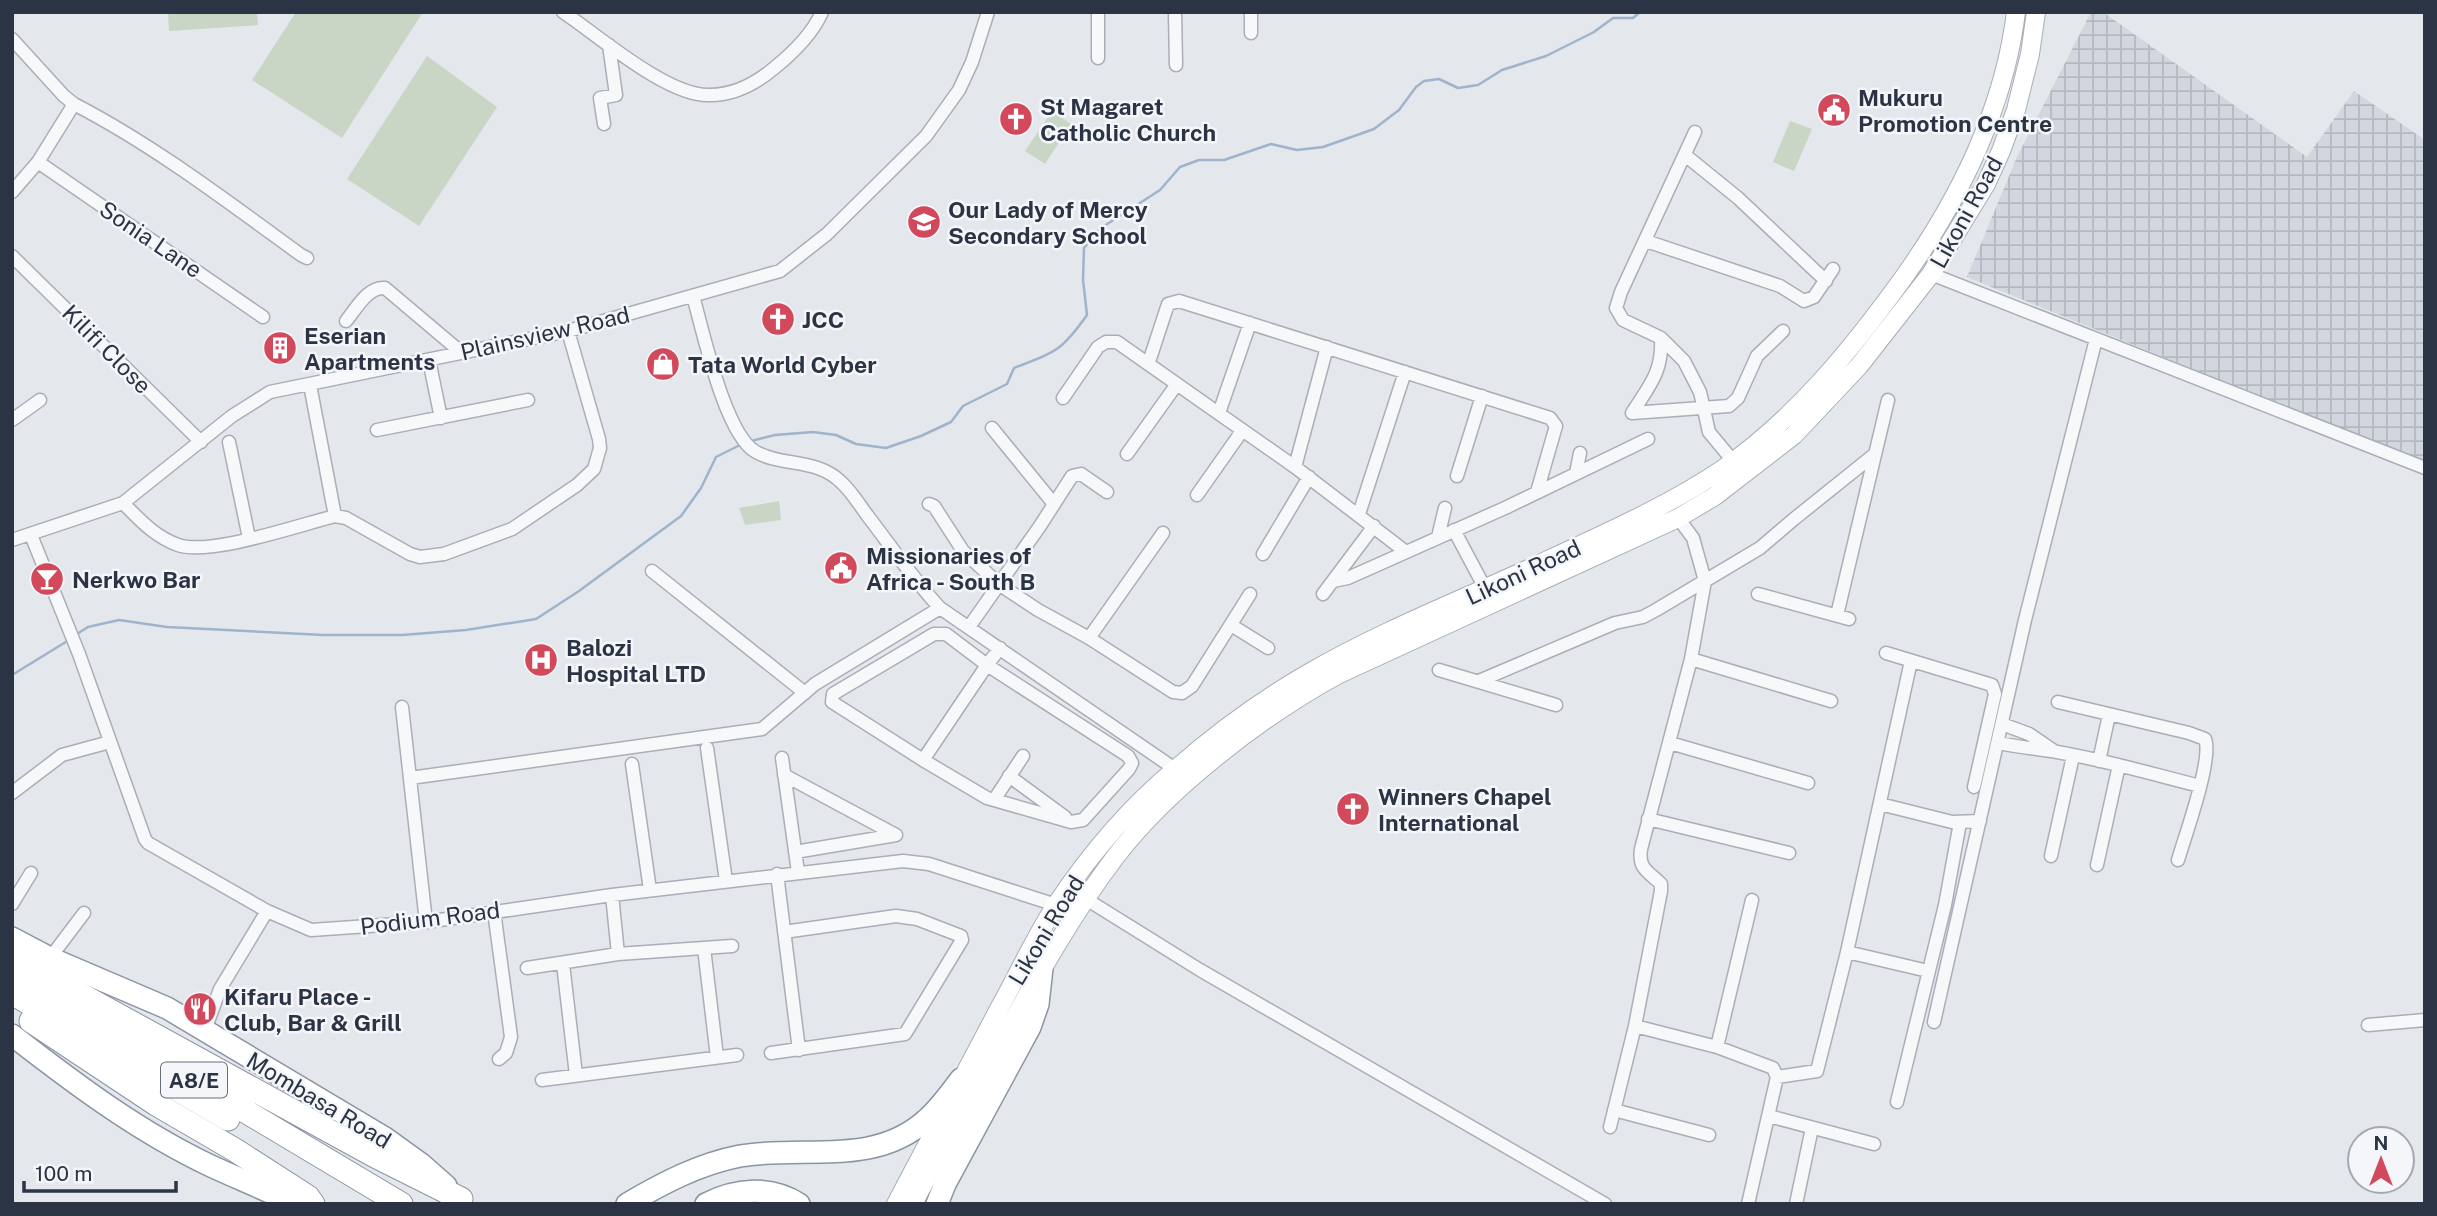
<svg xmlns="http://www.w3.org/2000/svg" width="2437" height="1216" viewBox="0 0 2437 1216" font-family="'Public Sans',sans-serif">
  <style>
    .industrial { fill: url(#industrial-grid) }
    .pitch { fill: #c9d6c5 }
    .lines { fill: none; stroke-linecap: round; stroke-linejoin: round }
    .stream { stroke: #9fb4cc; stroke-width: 2.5 }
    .minor-casing { stroke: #a9aeb7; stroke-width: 15 }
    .secondary-casing { stroke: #a9aeb7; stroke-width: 20 }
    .trunk-casing { stroke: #8b94a3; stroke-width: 24 }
    .motorway-casing { stroke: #8b94a3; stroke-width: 25 }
    .minor { stroke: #f7f8fa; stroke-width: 12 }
    .secondary { stroke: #fff; stroke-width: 18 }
    .trunk { stroke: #fff; stroke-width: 21 }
    .motorway { stroke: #fff; stroke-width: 23 }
    .labels { text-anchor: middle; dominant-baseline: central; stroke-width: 5; stroke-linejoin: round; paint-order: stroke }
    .shield { fill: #f4f6f9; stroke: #676e7b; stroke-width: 2 }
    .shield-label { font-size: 21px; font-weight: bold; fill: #2b3445 }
    .poi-label { font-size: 23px; font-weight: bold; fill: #2b3445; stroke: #f4f6f9; text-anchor: start }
    .street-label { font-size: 23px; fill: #2b3445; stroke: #f4f6f9 }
  </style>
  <defs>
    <pattern id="industrial-grid" width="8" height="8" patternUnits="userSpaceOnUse" patternTransform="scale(1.75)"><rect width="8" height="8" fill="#d2d6de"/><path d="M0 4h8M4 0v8" fill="none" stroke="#b4b8c0"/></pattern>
  </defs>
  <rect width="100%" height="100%" fill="#e4e7ec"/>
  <path class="industrial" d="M2091,12H2103L2307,157L2354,91L2425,140V461L2328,424L1967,277L2017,157Z"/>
  <path class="pitch" d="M168,12H257L258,25L169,31Z
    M296,12H423L342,138L252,80Z
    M427,56L497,107L419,226L347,179Z
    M1052,111L1071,124L1045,164L1025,151Z
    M1790,121L1812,129L1794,171L1773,162Z
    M779,501L781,520L745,525L739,508Z"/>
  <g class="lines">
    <path class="stream" d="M751,441L775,435L813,432L836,435L856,444L886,448L921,436L951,422L963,406L1007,384L1014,368C1055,352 1061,352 1087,315L1083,280L1084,248L1101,228L1160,190L1180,167L1199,160H1224L1271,144L1297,150L1323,147L1374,129L1399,110L1416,87L1424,81L1439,79L1458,88L1478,85L1502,70L1546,56L1594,32L1613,18H1633L1640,12
      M77,634L88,627L119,620L167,627L323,635H402L466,630L536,619L579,591L681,516L701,488L716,457L742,444
      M12,675L69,640"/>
    <g class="minor-casing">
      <path id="minor" d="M563,12C599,36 668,97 710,95C734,95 756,83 773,69C793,53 812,35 822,12
        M1098,12V58
        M1175,12L1176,65
        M1251,12V33
        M12,39L64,96L74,104L38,162L12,192
        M74,104C155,146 228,202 301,255L307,258
        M604,124L600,98L616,95L609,45
        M1695,132L1621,292L1616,308L1623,320L1661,338L1684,361L1700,392L1709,432L1733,461
        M1685,155L1738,198L1826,281
        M38,162L263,317
        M1646,241L1780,286L1804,301L1814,297L1833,269
        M12,256L201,442
        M1931,274L2425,468
        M693,296C703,331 725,435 756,452C783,467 817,458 841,482C851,491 859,504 867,515C891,546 913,579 940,608L1175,769
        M346,321C356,309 368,286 385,288L462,353
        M429,360L441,418
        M1149,362L1168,304L1179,301L1550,418L1556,426L1537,492
        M310,385L335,516
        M1063,398L1098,347L1106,342H1117L1295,467L1406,552
        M1219,413L1250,323
        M1632,413L1729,406L1738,398L1757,356L1783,331
        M1632,413C1649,386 1663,372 1661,338
        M12,420L40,400
        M992,428L1054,504
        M377,430L528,400
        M229,442L249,538
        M1127,454L1177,384
        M1295,467L1327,347
        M1576,473L1580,453
        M1457,476L1482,396
        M1197,495L1242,431
        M123,503C140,520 155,537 178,545C210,556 299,525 335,516L346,518L410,554L420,557L444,554L512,529L577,485L594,469L600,448L599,439L568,331
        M929,504L934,506L963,551L1000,585L1038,610L1089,638L1173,692L1182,693L1192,686L1250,594
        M1359,514L1405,372
        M1454,530L1486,590
        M31,535L79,654L145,839L148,843L267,911L311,930L426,922L612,895L903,861L929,864L1056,905
        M1438,537L1445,508
        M12,540L123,503L232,416L270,392L568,331L780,271L827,234L926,136L959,90L972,62L988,12
        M1263,554L1309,477
        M652,571L805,693
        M1333,581L1348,578L1505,508L1648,439
        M1323,594L1374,526
        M1758,594L1849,619
        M1837,615L1888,400
        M1231,625L1268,648
        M969,627L1040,526L1072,476L1081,474L1107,492
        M934,634H946L987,665L1128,756L1132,763L1129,769L1083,820L1071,822L987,798L923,760L832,702L833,694Z
        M1089,638L1163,533
        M1886,653L1992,685L1995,694L1974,787
        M1691,659L1831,701
        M1439,670L1556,705
        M1479,681L1615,623L1643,617L1656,610L1760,548L1794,519L1875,454
        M2058,702L2189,733L2205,739C2213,759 2185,836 2178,860
        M402,707L426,922
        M2002,724L2029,734L2054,751
        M1670,743L1808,783
        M1998,743C2018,747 2037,749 2057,752C2105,760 2152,774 2200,786
        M707,748L726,881
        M782,758L798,872
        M923,760L987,665L1000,648
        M2099,761L2109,715
        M632,764L650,890
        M784,775L896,835
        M1009,776L1065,817
        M410,778L762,729L815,684L940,608
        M12,793L62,755L110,742
        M994,800L1023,756
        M1880,804L1952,822L1980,821
        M1648,819L1789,853
        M795,852L896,835
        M2051,856L2073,756
        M2097,865L2119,765
        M777,874L799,1050
        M612,895L618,954L732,946
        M1086,899L1200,970L1605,1204
        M12,904L31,873
        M494,911L511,1037L506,1053L499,1059
        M704,948L717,1057
        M1847,952L1928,971
        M50,958L84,913
        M563,964L576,1075
        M527,968L618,954
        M1934,1022L2025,620L2096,339
        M2368,1025L2425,1020
        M1635,1026L1717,1047L1773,1068L1777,1077L1748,1204
        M205,1030L220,989L267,911
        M1717,1047L1752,900
        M771,1053L905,1034L962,940L961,936L917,919L896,916L784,932
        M1777,1077L1817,1071L1847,952L1911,661
        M542,1080L737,1055
        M1897,1102L1945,905L1959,828
        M1614,1110L1709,1135
        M1769,1116L1874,1144
        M1610,1127L1635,1026L1661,891V884C1648,871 1638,869 1641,849L1691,659L1705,581L1693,538L1678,518
        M1796,1204L1812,1128"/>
    </g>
    <g class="secondary-casing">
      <path id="secondary" d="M896,1204C931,1138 965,1072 1000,1007C1019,973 1036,935 1058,902C1091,853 1131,806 1177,768C1217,733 1262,700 1309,673C1385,629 1469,597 1548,560C1608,532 1668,506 1723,469C1796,418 1852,349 1904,277C1960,198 2004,109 2016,12
        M913,1204C942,1149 972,1095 1002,1041C1037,977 1072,914 1116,856C1169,787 1261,717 1337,675L1678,518L1715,496L1794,435L1859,366L1931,274L1986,184L2001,151L2016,110L2030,54L2036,12"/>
    </g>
    <g class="trunk-casing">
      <path id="trunk" d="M12,938L50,958L167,1008L385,1138L421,1164L446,1186
        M12,1035C75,1084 139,1132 211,1166C239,1179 267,1190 295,1204
        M627,1204C663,1183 699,1164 740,1156C804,1145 874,1167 926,1120C940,1108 950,1093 961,1079
        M706,1204C735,1189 770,1185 799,1204
        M937,1204L945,1184L1030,1027L1038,1004L1042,968"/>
    </g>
    <g class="motorway-casing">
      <path id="motorway" d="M12,957L375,1156L461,1199
        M12,975L173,1068L401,1204
        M12,993L228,1119
        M31,1021L156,1104L235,1150L308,1197L313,1204"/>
    </g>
    <use href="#minor" class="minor"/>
    <use href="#secondary" class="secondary"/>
    <use href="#trunk" class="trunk"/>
    <use href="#motorway" class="motorway"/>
  </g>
  <defs>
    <g id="civic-disc" transform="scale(1.75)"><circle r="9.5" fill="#d1495b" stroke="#f4f6f9"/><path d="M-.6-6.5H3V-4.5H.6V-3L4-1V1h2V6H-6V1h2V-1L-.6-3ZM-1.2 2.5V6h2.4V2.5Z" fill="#fff"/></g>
    <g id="church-disc" transform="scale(1.75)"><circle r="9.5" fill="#d1495b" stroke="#f4f6f9"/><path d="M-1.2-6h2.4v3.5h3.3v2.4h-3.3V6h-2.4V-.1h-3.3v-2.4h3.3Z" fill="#fff"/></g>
    <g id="school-disc" transform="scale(1.75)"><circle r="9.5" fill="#d1495b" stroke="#f4f6f9"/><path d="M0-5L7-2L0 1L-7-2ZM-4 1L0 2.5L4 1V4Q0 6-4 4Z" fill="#fff"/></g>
    <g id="building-disc" transform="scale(1.75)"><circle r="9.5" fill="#d1495b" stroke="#f4f6f9"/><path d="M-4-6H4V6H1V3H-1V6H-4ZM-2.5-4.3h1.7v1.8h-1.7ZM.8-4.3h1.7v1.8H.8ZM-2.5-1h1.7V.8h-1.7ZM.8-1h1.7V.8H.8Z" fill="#fff"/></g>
    <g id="shop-disc" transform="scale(1.75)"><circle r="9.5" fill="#d1495b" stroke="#f4f6f9"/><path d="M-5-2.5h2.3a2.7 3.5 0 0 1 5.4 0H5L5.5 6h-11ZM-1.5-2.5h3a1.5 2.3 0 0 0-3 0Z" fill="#fff"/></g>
    <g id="bar-disc" transform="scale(1.75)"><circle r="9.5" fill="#d1495b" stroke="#f4f6f9"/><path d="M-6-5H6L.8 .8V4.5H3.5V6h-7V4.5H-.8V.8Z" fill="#fff"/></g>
    <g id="hospital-disc" transform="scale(1.75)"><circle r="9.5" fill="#d1495b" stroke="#f4f6f9"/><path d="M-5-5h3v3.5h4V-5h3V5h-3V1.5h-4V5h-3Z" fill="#fff"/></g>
    <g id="restaurant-disc" transform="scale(1.75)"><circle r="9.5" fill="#d1495b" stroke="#f4f6f9"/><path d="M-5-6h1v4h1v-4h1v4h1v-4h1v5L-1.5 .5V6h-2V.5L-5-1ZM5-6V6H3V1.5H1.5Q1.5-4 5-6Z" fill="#fff"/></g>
  </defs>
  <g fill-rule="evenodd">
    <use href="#civic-disc" x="1834" y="110"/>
    <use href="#church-disc" x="1016" y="119"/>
    <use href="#school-disc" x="924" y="222"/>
    <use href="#church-disc" x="778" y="319"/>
    <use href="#building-disc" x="280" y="348"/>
    <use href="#shop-disc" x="663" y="364"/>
    <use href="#civic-disc" x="841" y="568"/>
    <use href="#bar-disc" x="47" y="579"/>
    <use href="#hospital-disc" x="541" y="660"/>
    <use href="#church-disc" x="1353" y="809"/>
    <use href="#restaurant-disc" x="200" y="1009"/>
  </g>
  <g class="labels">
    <rect class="shield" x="161" y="1062.5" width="66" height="35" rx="5"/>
    <g class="shield-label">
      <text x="194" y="1080">A8/E</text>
    </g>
    <g class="poi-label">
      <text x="1858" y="97">Mukuru<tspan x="1858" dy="26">Promotion Centre</tspan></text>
      <text x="1040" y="106">St Magaret<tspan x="1040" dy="26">Catholic Church</tspan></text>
      <text x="948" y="209">Our Lady of Mercy<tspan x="948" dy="26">Secondary School</tspan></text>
      <text x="802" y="319">JCC</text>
      <text x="304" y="335">Eserian<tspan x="304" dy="26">Apartments</tspan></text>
      <text x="688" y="364">Tata World Cyber</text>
      <text x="866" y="555">Missionaries of<tspan x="866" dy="26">Africa - South B</tspan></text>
      <text x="72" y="579">Nerkwo Bar</text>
      <text x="566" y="647">Balozi<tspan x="566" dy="26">Hospital LTD</tspan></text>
      <text x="1378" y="796">Winners Chapel<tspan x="1378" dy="26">International</tspan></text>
      <text x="224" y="996">Kifaru Place -<tspan x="224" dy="26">Club, Bar &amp; Grill</tspan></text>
    </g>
    <g class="street-label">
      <text transform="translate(1966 212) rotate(-61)">Likoni Road</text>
      <text transform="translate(151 239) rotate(34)">Sonia Lane</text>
      <text transform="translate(545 333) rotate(-13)">Plainsview Road</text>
      <text transform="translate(107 349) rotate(45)">Kilifi Close</text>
      <text transform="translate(1523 572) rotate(-25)">Likoni Road</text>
      <text transform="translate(430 918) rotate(-7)">Podium Road</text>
      <text transform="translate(1046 930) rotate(-59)">Likoni Road</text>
      <text transform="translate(319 1100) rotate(31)">Mombasa Road</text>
    </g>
  </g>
  <rect width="2437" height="1216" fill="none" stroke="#2b3445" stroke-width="28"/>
  <g transform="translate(2381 1160)"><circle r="33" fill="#f4f6f9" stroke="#a4a8b1" stroke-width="2"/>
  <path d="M0-5L12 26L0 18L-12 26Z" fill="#d1495b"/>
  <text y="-10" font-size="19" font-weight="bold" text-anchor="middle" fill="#2b3445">N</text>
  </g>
  <path d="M24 1181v10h152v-10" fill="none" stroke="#2b3445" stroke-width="3.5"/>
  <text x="35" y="1181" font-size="21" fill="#2b3445" stroke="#f4f6f9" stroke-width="5" paint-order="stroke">100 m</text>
</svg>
